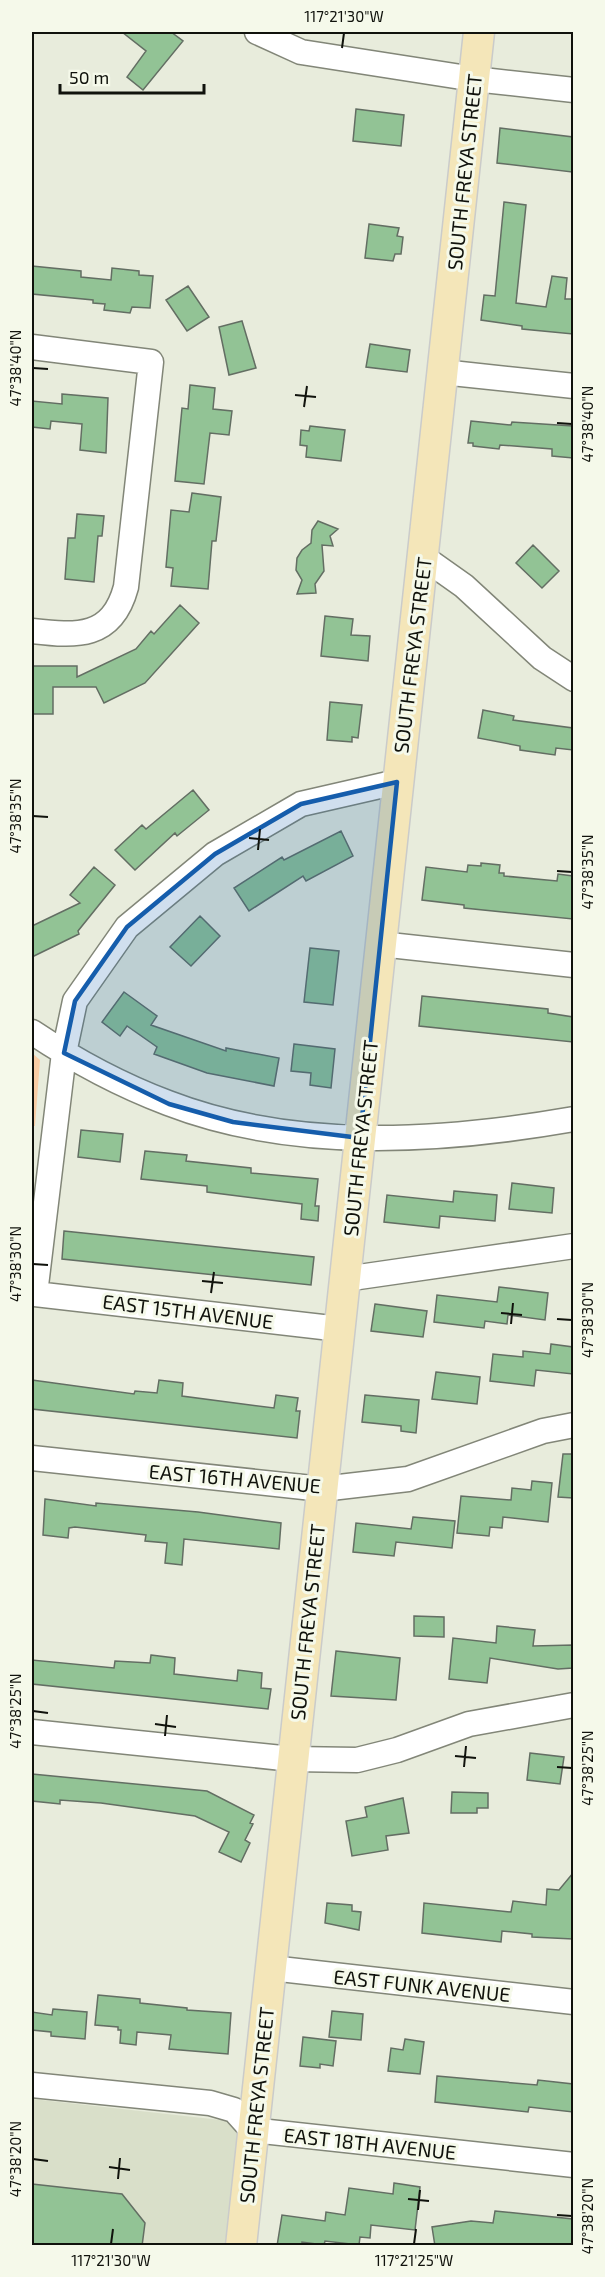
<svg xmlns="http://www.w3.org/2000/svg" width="605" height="2277" viewBox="0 0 605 2277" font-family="'Exo 2',sans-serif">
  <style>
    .built { fill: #d9dfc9 }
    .green { fill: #f9cda4 }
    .building { fill: #92c395; stroke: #636e63; stroke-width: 1.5 }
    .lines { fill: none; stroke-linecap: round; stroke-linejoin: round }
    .minor-casing { stroke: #828678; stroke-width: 27 }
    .major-casing { stroke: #cacbca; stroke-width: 33 }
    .minor { stroke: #fff; stroke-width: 24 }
    .major { stroke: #f4e6b9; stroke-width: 30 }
    .marked { fill: #155dac; fill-opacity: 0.2; stroke: #155dac; stroke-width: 4.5; stroke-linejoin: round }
    .ticks { fill: none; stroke: #10120c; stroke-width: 2 }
    .labels { text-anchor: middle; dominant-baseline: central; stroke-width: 6; stroke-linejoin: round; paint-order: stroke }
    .street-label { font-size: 20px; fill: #10120c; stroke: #f5f9ea }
    .neatline { fill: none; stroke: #10120c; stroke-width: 2 }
    .ticks-label { font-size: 15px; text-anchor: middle; fill: #10120c }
  </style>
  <rect width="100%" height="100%" fill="#e8ecdc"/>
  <path class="built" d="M32,2099L239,2122L225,2245L32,2246Z"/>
  <path class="green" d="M32,1053L40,1060L35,1126H32Z"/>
  <path class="building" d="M122,32H171L183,41L143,90L127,77L146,51Z
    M356,109L404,115L401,146L353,141Z
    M500,128L573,137L572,172L497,163Z
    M504,202L526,205L516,303L546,307L552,276L567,278L565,299H573V334L522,329V326L481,320L484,295L495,296Z
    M369,224L399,228L397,236L403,237L401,254H395L393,261L365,258Z
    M32,266L81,271V277L111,280L112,268L139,271V275L153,276L150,308L132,307L130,313L104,310L105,304L93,303V300L32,294Z
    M188,286L209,317L187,331L166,300Z
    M242,321L256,368L229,375L219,327Z
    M370,344L410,350L407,372L366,367Z
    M190,385L215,388L213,409L232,411L229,435L210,433L204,484L175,481L182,408L188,409Z
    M62,394L108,398L106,453L80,450L82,424L51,421L50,429L32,427V401L62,404Z
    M471,421L511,425L512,422L573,426V458L552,456V449L500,445L499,449L473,446V443H468Z
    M310,426L345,430L341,461L306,457L307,446L300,445L301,430L309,431Z
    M192,493L221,497L216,541H212L208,589L171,586L173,568L166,567L171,510L189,512Z
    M77,514L104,516L102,536H98L94,582L65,579L68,538H75Z
    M318,521L338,529L330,536L333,546L322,545L324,571L315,584L316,593L297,594L302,580L296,570L297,558L302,550L311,543L312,530Z
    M533,545L559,571L542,588L516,563Z
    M180,605L199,623L145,683L104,703L96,687H53V714H32V666H77V677L136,649L151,631L154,634Z
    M325,616L353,619L351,635L370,636L368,661L321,656Z
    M330,702L362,705L358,738L352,737V742L327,740Z
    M483,710L514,716L513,720L573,728V750L556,748L555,755L520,750V746L478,738Z
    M193,790L209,810L177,836L175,833L135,870L115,850L142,825L146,829Z
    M341,831L353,856L306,881L303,876L249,911L234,888L282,857L284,860Z
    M481,863L500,865L499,873H504V876L557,881L558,874L573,876V919L464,908V905L422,900L426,867L467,872L468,865L481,866Z
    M94,867L115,885L78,931L79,934L32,957V926L80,903L70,895Z
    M200,916L220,936L191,966L170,947Z
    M310,948L339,951L333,1005L304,1002Z
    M124,992L157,1016L151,1025L226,1051V1048L279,1058L274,1086L207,1073L154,1054L157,1047L127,1026L120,1036L102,1022Z
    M422,996L548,1009V1013L573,1017V1042L419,1026Z
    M294,1044L335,1049L331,1088L310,1085L311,1073L291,1071Z
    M81,1130L123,1134L120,1162L78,1157Z
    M145,1151L187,1155L186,1161L251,1168V1173L318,1179L315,1206H319L318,1221L301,1219L302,1204L207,1192V1186L141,1179Z
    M512,1183L554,1188L552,1213L509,1209Z
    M454,1191L497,1195L495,1221L440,1216L439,1228L384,1222L387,1195L453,1202Z
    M64,1231L314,1257L311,1285L62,1259Z
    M499,1287L548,1293L545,1320L508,1315L507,1324L485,1321L484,1328L434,1322L437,1295L497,1302Z
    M375,1304L427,1311L423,1337L371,1331Z
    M551,1344L573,1347V1374L536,1370L534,1386L490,1381L493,1354L523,1357V1351L550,1354Z
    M436,1372L480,1377L477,1404L432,1399Z
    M32,1380L134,1394L135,1391L157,1393L159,1380L183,1383L182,1396L274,1408L276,1395L298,1398L296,1411H300L297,1438L32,1409Z
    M365,1395L419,1400L416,1433L401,1431V1426L362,1422Z
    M563,1454H573V1498L558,1497Z
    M532,1481L552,1483L548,1522L503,1517L502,1528L490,1527L489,1536L457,1533L461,1496L511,1500L512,1488L531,1490Z
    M45,1499L96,1506V1503L198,1512L281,1523L279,1549L184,1539L182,1565L165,1563L167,1543L145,1541L146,1535L75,1527L69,1528L68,1538L43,1535Z
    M413,1517L455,1521L452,1548L396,1542L394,1556L353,1552L356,1523L411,1529Z
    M414,1616L444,1617V1637L414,1636Z
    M497,1626L535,1630L533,1646L573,1645V1668L558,1669L490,1658L487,1683L449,1679L453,1638L496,1643Z
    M336,1651L400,1658L396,1700L331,1696Z
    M151,1655L175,1658L174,1674L237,1681L238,1670L262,1673L261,1688L271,1689L268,1709L32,1684V1660L114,1668L115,1661L150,1663Z
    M530,1753L564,1757L560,1784L527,1780Z
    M32,1774L207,1791L254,1815L250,1823L253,1824L245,1840L250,1843L241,1862L219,1852L229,1832L195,1816L101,1803L60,1800V1804L32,1801Z
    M452,1792L488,1793V1808H477V1813H451Z
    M403,1798L409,1833L386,1836L388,1850L352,1856L346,1821L367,1817L365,1807Z
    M573,1873V1939L532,1937V1934L502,1931L501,1942L422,1933L424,1903L511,1912L513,1901L546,1905L547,1889L559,1890Z
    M327,1903L352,1905V1911L361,1912L359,1930L325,1923Z
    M98,1995L140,1999V2003L187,2008V2010L231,2013L228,2054L169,2049L171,2035L137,2032L136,2045L120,2043L121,2030H118V2027L95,2025Z
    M53,2009L87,2012L85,2039L51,2036V2032L32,2030V2012L52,2015Z
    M332,2011L363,2014L361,2040L329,2037Z
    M303,2037L336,2041L333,2066L320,2064V2068L300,2066Z
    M405,2039L424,2042L420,2074L388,2071L391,2048L403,2050Z
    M437,2076L537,2085L538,2080L573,2084V2112L529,2107L528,2112L435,2102Z
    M394,2183L420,2187L415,2230L371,2225L370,2238L360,2237L359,2245L325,2241L324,2245L302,2242V2246H277L282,2215L325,2221L326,2212L345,2215L349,2188L393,2194Z
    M32,2184L122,2194L145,2223L142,2246H32Z
    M495,2211L573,2219V2246H435L432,2227L471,2221L493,2223Z"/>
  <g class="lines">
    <g class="minor-casing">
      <path id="minor" d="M257,32L301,52L474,79L574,90
        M32,347L151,362L126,587C112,639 77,636 32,631
        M442,372L574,386
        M423,557L464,586L542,658L574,679
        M380,944L574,965
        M32,1032C74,1060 120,1085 168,1103C295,1152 442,1142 574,1119
        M345,1279L574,1246
        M340,1329L35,1294L64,1053L75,1001L127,927L215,854L301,804L397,782
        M32,1458L322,1489L408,1479L543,1431L574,1425
        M32,1732L292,1759L357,1760L397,1750L469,1724L574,1705
        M271,1968L574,2002
        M32,2085L210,2103L234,2110L252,2130L574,2165"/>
    </g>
    <g class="major-casing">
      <path id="major" d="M241,2246L479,32"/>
    </g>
    <use href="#minor" class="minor"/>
    <use href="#major" class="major"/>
  </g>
  <path class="marked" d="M397,782L360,1138L233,1122L169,1104L64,1053L75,1001L127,927L215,854L301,804Z"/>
  <path class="ticks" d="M342,48L344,33M33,368L48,369M295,395L316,397M304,407L307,386M557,423L572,424M33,816L48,817M249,838L269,840M258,850L260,829M557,871L572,872M33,1264L48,1265M202,1281L223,1283M211,1293L214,1272M501,1313L522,1315M557,1319L572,1320M511,1324L513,1303M33,1711L48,1713M155,1724L176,1727M165,1736L167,1715M455,1756L476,1758M464,1767L466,1746M557,1767L572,1768M33,2159L48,2161M109,2167L130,2170M118,2179L120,2158M408,2199L429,2201M418,2210L420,2190M557,2215L572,2216M111,2244L113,2229M414,2244L416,2229"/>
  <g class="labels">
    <g class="street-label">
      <text transform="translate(464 172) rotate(-84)">SOUTH FREYA STREET</text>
      <text transform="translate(412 655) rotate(-83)">SOUTH FREYA STREET</text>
      <text transform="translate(360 1138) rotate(-84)">SOUTH FREYA STREET</text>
      <text transform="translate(188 1311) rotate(7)">EAST 15TH AVENUE</text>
      <text transform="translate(235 1478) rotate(5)">EAST 16TH AVENUE</text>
      <text transform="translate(307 1622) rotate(-84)">SOUTH FREYA STREET</text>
      <text transform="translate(422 1985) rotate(6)">EAST FUNK AVENUE</text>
      <text transform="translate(256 2105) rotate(-84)">SOUTH FREYA STREET</text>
      <text transform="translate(370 2143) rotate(6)">EAST 18TH AVENUE</text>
    </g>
  </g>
  <rect width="605" height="2277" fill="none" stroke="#f5f9ea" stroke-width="66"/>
  <path d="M60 84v9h144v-9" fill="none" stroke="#10120c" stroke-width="3"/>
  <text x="69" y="84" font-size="18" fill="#10120c" stroke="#f5f9ea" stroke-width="4.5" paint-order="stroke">50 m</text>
  <rect x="33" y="33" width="539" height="2211" class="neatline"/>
  <g class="ticks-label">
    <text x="344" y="22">117°21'30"W</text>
    <text transform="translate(16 368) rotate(-90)" y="5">47°38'40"N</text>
    <text transform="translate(588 424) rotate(-90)" y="5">47°38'40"N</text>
    <text transform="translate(16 816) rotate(-90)" y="5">47°38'35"N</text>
    <text transform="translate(588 872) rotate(-90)" y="5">47°38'35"N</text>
    <text transform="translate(16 1264) rotate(-90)" y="5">47°38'30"N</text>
    <text transform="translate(588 1320) rotate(-90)" y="5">47°38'30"N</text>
    <text transform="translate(16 1711) rotate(-90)" y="5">47°38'25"N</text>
    <text transform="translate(588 1768) rotate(-90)" y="5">47°38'25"N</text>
    <text transform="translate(16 2159) rotate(-90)" y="5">47°38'20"N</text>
    <text transform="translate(588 2216) rotate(-90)" y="5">47°38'20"N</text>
    <text x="111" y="2266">117°21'30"W</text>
    <text x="414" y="2266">117°21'25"W</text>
  </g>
</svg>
